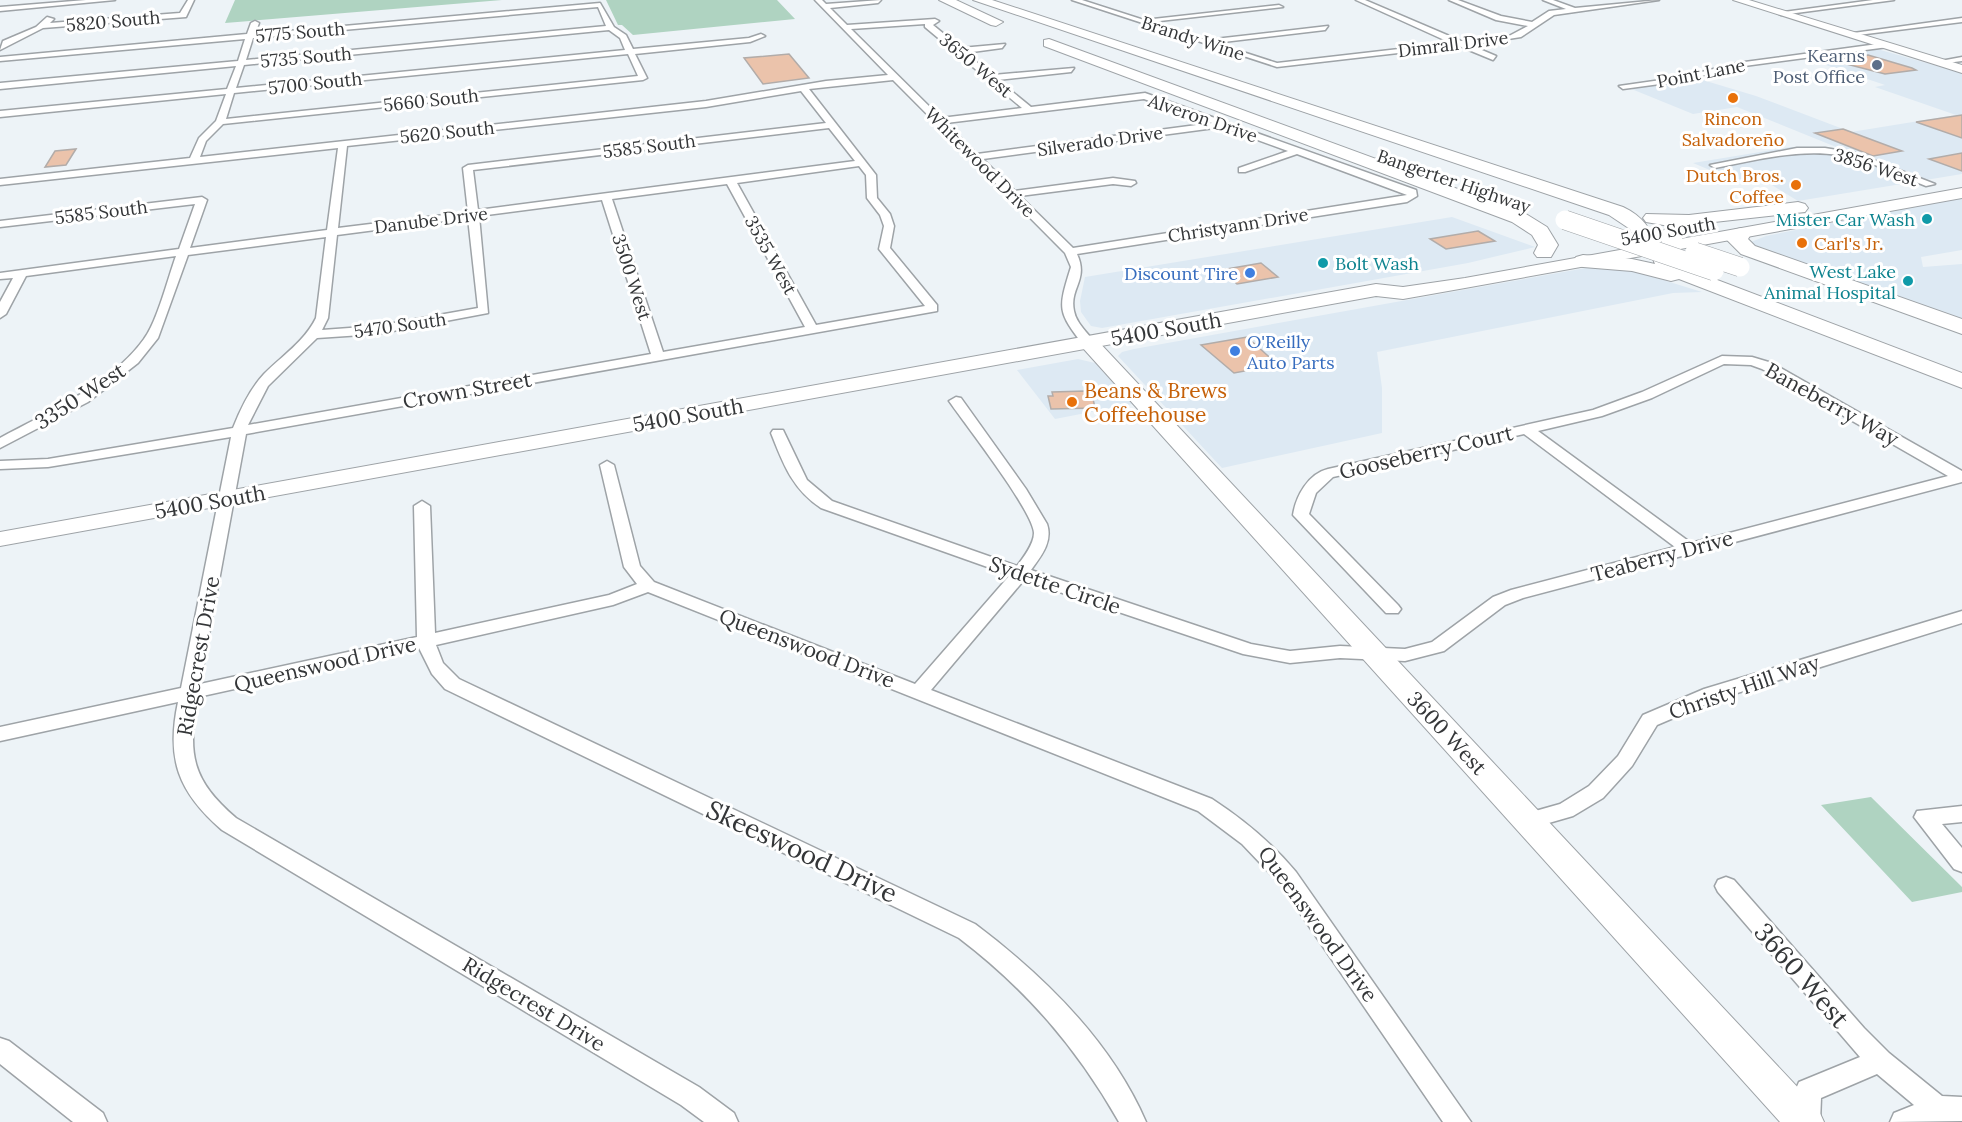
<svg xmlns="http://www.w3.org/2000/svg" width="1962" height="1122" viewBox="0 0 1962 1122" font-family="Lora,serif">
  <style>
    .built { fill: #dde9f3 }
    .green { fill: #afd3c1 }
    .building { fill: #ebc3ab; stroke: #b2aca9; stroke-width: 1.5 }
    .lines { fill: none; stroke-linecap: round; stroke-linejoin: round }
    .street-casing { stroke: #9ea3a7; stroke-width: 3 }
    .secondary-casing { stroke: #9ea3a7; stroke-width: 2 }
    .primary-casing { stroke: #9ea3a7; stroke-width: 2 }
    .highway-casing { stroke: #9ea3a7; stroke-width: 2 }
    .street { fill: #fff; fill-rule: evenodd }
    .secondary { fill: #fff; fill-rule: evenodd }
    .primary { fill: #fff; fill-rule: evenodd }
    .highway { fill: #fff; fill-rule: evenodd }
    .highway-bridge-casing { stroke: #9ea3a7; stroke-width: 20; stroke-linecap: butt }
    .highway-bridge { stroke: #fff; stroke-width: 19 }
    .service-dot { fill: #5c6f8a; stroke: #fff; stroke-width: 2 }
    .food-dot { fill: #e8710a; stroke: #fff; stroke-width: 2 }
    .culture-dot { fill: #0f9aa8; stroke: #fff; stroke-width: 2 }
    .shop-dot { fill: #3f7fe0; stroke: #fff; stroke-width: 2 }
    .labels { text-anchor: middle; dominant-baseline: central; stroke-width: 6; stroke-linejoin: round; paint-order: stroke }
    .far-street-label { font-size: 18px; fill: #343638; stroke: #fff }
    .far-service-label { font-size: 18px; fill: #4e5e75; stroke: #fff; text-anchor: end }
    .far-food-label { font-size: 18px; fill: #c56008; stroke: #fff }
    .far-culture-label { font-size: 18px; fill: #0d838f; stroke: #fff; text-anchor: end }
    .far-shop-label { font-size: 18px; fill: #366cbe; stroke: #fff; text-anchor: end }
    .street-label { font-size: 21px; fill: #343638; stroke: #fff }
    .food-label { font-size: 21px; fill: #c56008; stroke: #fff; text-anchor: start }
    .near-street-label { font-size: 26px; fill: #343638; stroke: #fff }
  </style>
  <rect width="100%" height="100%" fill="#edf3f7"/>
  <path class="built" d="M1877,49L1962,73V174L1798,201L1767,182L1746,185L1693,163L1790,147L1841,149L1737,107L1693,114L1629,88L1696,78L1756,96L1851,132L1956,115L1875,87L1885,85L1805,58Z
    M1962,197V250L1921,257L1923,267L1962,264V320L1752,247L1751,242L1766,236Z
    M1452,217L1535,247L1468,263L1102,328L1091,326L1081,312L1080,301L1085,277Z
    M1597,266H1618L1702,292L1673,293L1377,352L1382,388V433L1222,468L1118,356L1122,352L1134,349Z
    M1078,359L1095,363L1132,404L1055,419L1017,370Z"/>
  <path class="green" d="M235,0H502L225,23Z
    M606,0H777L795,19L633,35L622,25H618Z
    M1871,797L1962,887V892L1912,902L1821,805Z"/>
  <path class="building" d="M789,54L809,78L763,84L744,58Z
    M1868,55L1912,68L1916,70L1885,74L1831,60Z
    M1962,115V138L1916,122Z
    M1843,129L1851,132L1902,151L1873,156L1815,133Z
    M76,149L66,165L45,167L55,151Z
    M1962,153V171L1929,159Z
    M1478,231L1495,241L1446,249L1430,239Z
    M1261,263L1278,277L1237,284L1221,270Z
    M1247,337L1278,365L1234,373L1201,345Z
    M1086,391L1087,394H1092L1095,408L1051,409L1048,396H1053L1052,392Z"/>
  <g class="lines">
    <g class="street-casing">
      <path id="street" d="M86,0H115L0,11V7Z
        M188,0H194L186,17L43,28L0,50L3,41L36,27L47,17L54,19L50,23L180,13Z
        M815,0H822L826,4L881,0L878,3L830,8L847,25L935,19L939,21L933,25L961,48L1005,44L1002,48L965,53L993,75L1074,68L1071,72L998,80L1031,107L1145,93L1416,190L1417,196L1407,202L1077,254C1089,280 1069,288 1074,311C1076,323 1088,333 1095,343L1089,347L1084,346C1057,311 1058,309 1071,267L1065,253L893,80L809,89L876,175L877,198L890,214L894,226L890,248L937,305V311L246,434L200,684L417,637L414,506L422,501L430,506L435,633L609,595L637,584L624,567L600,465L607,461L614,465L640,566L654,582L915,684L1010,575L821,508C792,489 783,463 771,433L773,430H783L807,480L832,501L1017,566C1023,558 1034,544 1034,533C1033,511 965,424 949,401L956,397L961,398L1026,489L1047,524C1053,542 1041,556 1031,570L1251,644L1290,651L1340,646L1405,649L1432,642L1493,597L1511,590L1675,547L1524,434L1333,477L1316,493L1309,514L1398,605L1401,609L1398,613H1386L1293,515C1296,496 1308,474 1328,469L1593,410L1642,392L1722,356L1752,357L1772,363L1962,471V482L1523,598L1505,605L1444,651L1405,661L1340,658L1290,663L1243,654L1024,580L931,690L1212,799C1244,820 1272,843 1296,872L1471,1122H1443L1280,884L1242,844L1198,811L648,592L613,605L436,645L443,663L459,679L975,924C1044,976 1111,1041 1146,1122H1119C1077,1048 1026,989 959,938L445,689L432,674L419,648L198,697C187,755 192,780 236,818L699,1087L734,1113L738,1122H704L681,1105L222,830C178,792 166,759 178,702L0,741V727L181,688L231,437L48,467L0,469V461L48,459L233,428C241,408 250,389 264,374C283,355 304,342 316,318L326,237L188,255L158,338L138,363L88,402L0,448V438C48,412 112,384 144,339C157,322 168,278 176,256L26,276L6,314L0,318V302L13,278L0,279V273L179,249L195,204L0,227V221L202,197L207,200L190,248L327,230L338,148L0,185V179L190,158L199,138L216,121L226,94L0,117V111L227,89L236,66L0,89V83L238,61L245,39L0,61V57L247,34L251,23L255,21L259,23L255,34L600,3L614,27L626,35L633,49L749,38L761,34L765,36L750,42L635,54L647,78L643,80L223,124L206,141L200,157L706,101L826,81L888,75ZM598,7L606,26L246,60L253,38ZM925,24V27L1022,108L941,118L851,29ZM609,30L620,38L625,50L236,88L244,65ZM628,54L638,76L226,119L234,93ZM801,91L826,123L468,165L463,168L468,212L338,228L347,146L706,107ZM1144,99L1212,123L977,154L946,123ZM1222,127L1288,151L1239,168V172H1245L1297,154L1407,195L1073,248L1020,196L1113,184L1131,186L1136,183L1135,181L1113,178L1015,191L983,159ZM829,128L855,161L478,210L473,170ZM859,166L866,175L867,198L880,215L884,226L879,249L925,306L816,325L737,183ZM727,184L805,327L663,352L612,199ZM602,200L651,354L248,425L268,386L317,338L377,334L488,313L479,216ZM468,218L478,308L377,326L322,330L328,318L337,235ZM1724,364L1751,365L1762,369L1948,476L1691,543L1538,431L1602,416L1652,398Z
        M1072,0H1082L1144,20L1279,5L1283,7L1151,22L1206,40L1328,26L1325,30L1215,43L1277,63L1451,43L1356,0H1365L1461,41L1509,36L1528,26L1496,20L1449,0H1458L1501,16L1532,22L1549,11L1566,9L1543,0H1553L1575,8L1659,0L1554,15L1521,37L1470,45L1496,56L1493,60L1459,46L1277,67Z
        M1873,0H1894L1781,15L1777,13Z
        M1962,18V22L1850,36L1846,34Z
        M1885,43L1888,47L1737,67L1682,81L1623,89L1619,86L1682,77L1737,63Z
        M1962,57V61L1939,64L1935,62Z
        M1797,148H1825L1855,153L1935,184L1926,186C1898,175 1869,160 1839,155C1797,149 1756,160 1715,168L1710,165Z
        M1962,611V623L1718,699L1657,725L1632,766L1603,798L1573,816L1528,829L1521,827L1518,821L1521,815L1560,804L1589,786L1618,756L1643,715L1704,689Z
        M1962,806V822L1942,824L1962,848V872L1954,869L1914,817L1917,811Z
        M1726,877L1734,880L1864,1028L1889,1053L1942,1096L1962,1097V1121L1890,1122L1894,1113L1914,1105L1877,1074L1821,1098L1820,1122H1794L1795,1091L1799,1082L1860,1057L1718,892L1715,886L1718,880Z
        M0,1038L9,1041L103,1113L107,1122H73L0,1064Z"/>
    </g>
    <g class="secondary-casing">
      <path id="secondary" d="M1733,0H1749L1962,65V73Z
        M1089,337L1096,339L1818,1109L1824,1122H1780L1082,347L1080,343L1082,339Z"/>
    </g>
    <g class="primary-casing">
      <path id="primary" d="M1962,188V198L1465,288L1403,299L1376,296L0,546V532L1376,284L1403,287L1465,278Z"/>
    </g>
    <g class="highway-casing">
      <path id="highway" d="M939,0H956L1003,22L996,26L991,25Z
        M973,0H992L1623,207C1642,216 1653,229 1656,250L1653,254H1639L1630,229L1609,215Z
        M1049,39L1526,214L1547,227L1558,245L1551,257H1537L1534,253L1538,245L1532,235L1512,222L1044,46V40Z
        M1798,202L1805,204L1808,208L1805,212L1678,226L1683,231L1681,246L1674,260L1683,267L1962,373V388L1679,279L1671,281L1632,271L1583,267L1576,265L1573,261L1576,257L1583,255L1632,259L1655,264L1653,259L1661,246L1663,231L1669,226L1646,222L1643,218L1646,214L1689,215Z
        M1741,228L1748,230L1751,234L1748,239L1755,246L1962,319V334L1741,254L1726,239L1734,230Z"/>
    </g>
    <use href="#street" class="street"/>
    <use href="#secondary" class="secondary"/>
    <use href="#primary" class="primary"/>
    <use href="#highway" class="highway"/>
    <g class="highway-bridge-casing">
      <path id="highway-bridge" d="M1565,220L1714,271
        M1695,252L1740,267"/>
    </g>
    <use href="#highway-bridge" class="highway-bridge"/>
  </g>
  <circle class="service-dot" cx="1877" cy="65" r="6"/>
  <g class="food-dot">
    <circle cx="1733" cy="98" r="6"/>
    <circle cx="1796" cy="185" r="6"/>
    <circle cx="1802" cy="243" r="6"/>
    <circle cx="1072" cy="402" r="6"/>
  </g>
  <g class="culture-dot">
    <circle cx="1927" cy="219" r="6"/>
    <circle cx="1323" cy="263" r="6"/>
    <circle cx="1908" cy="281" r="6"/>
  </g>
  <g class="shop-dot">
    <circle cx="1250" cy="273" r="6"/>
    <circle cx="1235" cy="351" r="6"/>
  </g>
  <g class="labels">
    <g class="far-street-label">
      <text transform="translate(113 21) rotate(-5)">5820 South</text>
      <text transform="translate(300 32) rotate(-5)">5775 South</text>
      <text transform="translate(1193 38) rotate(18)">Brandy Wine</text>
      <text transform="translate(1453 44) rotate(-7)">Dimrall Drive</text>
      <text transform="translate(306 57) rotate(-5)">5735 South</text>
      <text transform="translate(976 65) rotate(40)">3650 West</text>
      <text transform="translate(1701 73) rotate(-11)">Point Lane</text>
      <text transform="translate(315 83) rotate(-6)">5700 South</text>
      <text transform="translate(431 100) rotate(-6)">5660 South</text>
      <text transform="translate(1203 118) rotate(19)">Alveron Drive</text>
      <text transform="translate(447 132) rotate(-6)">5620 South</text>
      <text transform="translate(1100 141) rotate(-8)">Silverado Drive</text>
      <text transform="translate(649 146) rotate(-7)">5585 South</text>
      <text transform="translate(980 162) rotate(45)">Whitewood Drive</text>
      <text transform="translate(1876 167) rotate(18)">3856 West</text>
      <text transform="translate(1454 181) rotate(19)">Bangerter Highway</text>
      <text transform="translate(101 212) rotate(-7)">5585 South</text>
      <text transform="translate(431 220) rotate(-7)">Danube Drive</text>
      <text transform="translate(1238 225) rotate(-9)">Christyann Drive</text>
      <text transform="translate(1668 231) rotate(-10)">5400 South</text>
      <text transform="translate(771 255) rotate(61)">3535 West</text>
      <text transform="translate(632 277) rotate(72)">3500 West</text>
      <text transform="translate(400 325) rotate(-8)">5470 South</text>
    </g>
    <g class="far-service-label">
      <text x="1865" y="55">Kearns<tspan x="1865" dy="21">Post Office</tspan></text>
    </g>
    <g class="far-food-label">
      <text x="1733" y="118">Rincon<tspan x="1733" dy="21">Salvadoreño</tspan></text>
      <text x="1784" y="175" text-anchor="end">Dutch Bros.<tspan x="1784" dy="21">Coffee</tspan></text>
      <text x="1814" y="243" text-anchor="start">Carl's Jr.</text>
    </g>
    <g class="far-culture-label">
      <text x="1915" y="219">Mister Car Wash</text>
      <text x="1335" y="263" text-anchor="start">Bolt Wash</text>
      <text x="1896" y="271">West Lake<tspan x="1896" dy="21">Animal Hospital</tspan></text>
    </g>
    <g class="far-shop-label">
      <text x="1238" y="273">Discount Tire</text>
      <text x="1247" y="341" text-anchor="start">O'Reilly<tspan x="1247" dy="21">Auto Parts</tspan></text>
    </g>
    <g class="street-label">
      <text transform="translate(1166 329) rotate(-10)">5400 South</text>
      <text transform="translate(467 390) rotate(-10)">Crown Street</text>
      <text transform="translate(80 396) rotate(-33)">3350 West</text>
      <text transform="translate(1832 404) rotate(29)">Baneberry Way</text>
      <text transform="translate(688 415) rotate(-10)">5400 South</text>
      <text transform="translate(1426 452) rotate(-13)">Gooseberry Court</text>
      <text transform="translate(210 502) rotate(-10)">5400 South</text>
      <text transform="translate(1662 556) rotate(-15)">Teaberry Drive</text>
      <text transform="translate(1055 585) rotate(19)">Sydette Circle</text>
      <text transform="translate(807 648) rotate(21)">Queenswood Drive</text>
      <text transform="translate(198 656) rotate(-80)">Ridgecrest Drive</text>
      <text transform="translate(325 664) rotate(-13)">Queenswood Drive</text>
      <text transform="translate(1744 687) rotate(-19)">Christy Hill Way</text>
      <text transform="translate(1447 733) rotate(47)">3600 West</text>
      <text transform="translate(1318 924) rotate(54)">Queenswood Drive</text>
      <text transform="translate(534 1004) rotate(31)">Ridgecrest Drive</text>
    </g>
    <g class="food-label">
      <text x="1084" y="390">Beans &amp; Brews<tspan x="1084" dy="24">Coffeehouse</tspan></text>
    </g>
    <g class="near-street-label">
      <text transform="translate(802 851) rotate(25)">Skeeswood Drive</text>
      <text transform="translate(1802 975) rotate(49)">3660 West</text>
    </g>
  </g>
</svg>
